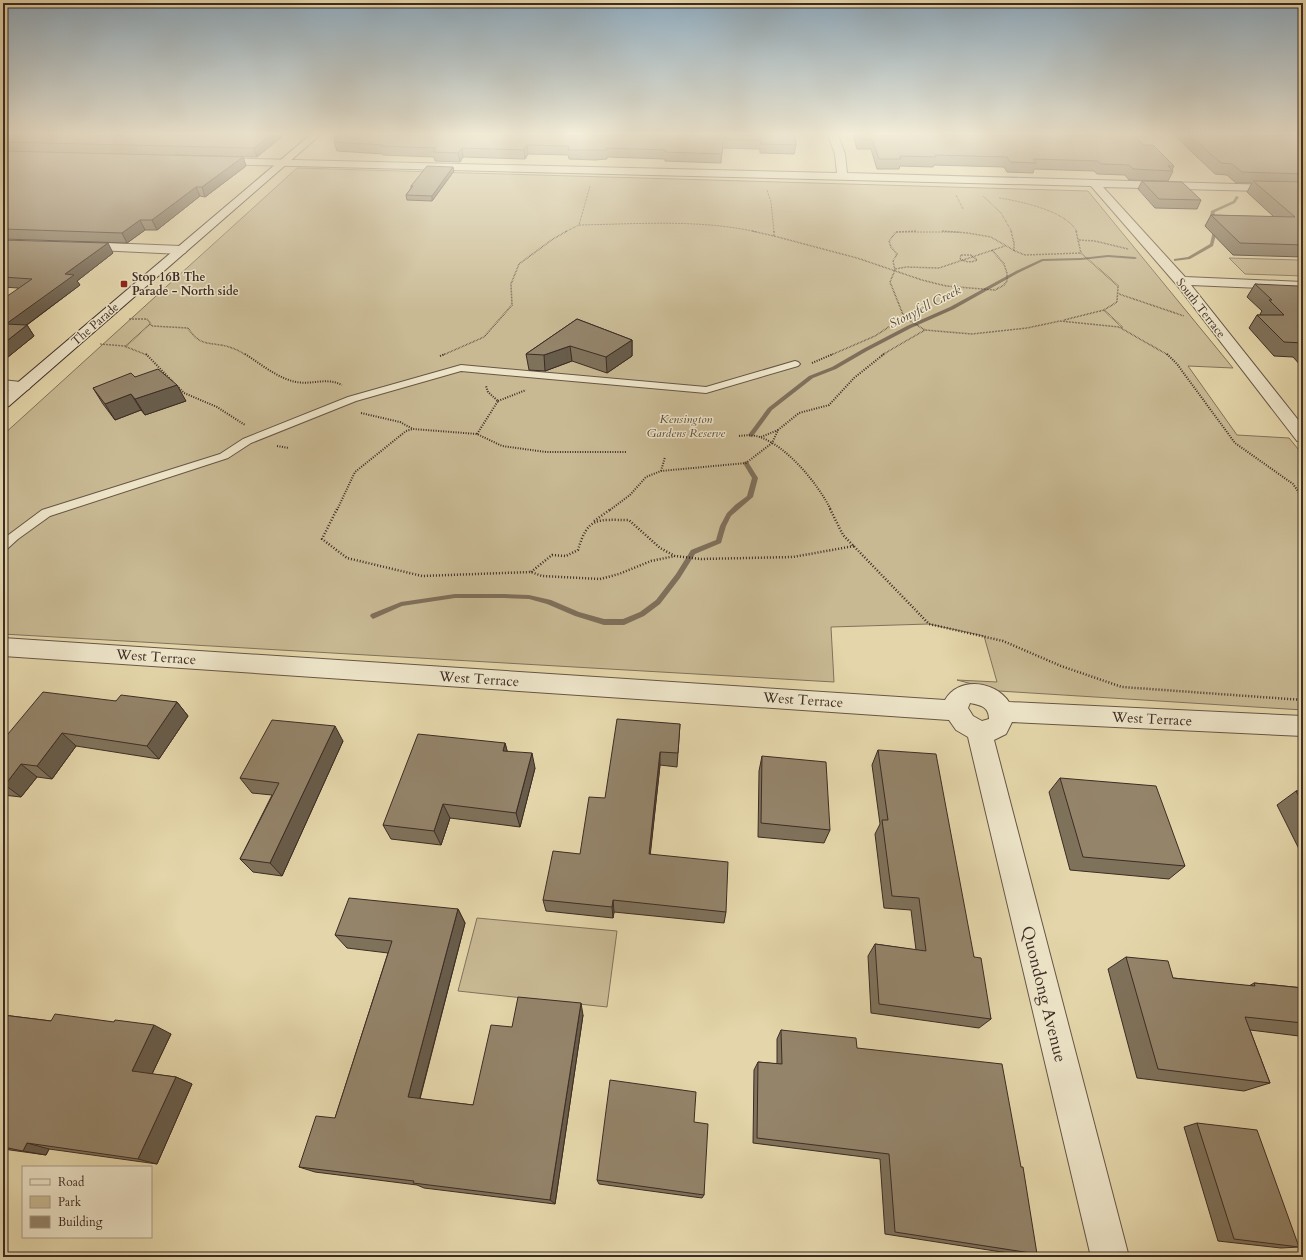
<svg xmlns="http://www.w3.org/2000/svg" width="1306" height="1260" viewBox="0 0 1306 1260" font-family="Cardo,serif">
  <style>
    .green { fill: #c8b993; stroke: #82725c }
    .lines { fill: none; stroke-linecap: round; stroke-linejoin: round }
    .stream { fill: #7f6f5a; fill-rule: evenodd }
    .lane-casing { stroke: #675646; stroke-width: 2 }
    .street-casing { stroke: #675646; stroke-width: 2 }
    .secondary-casing { stroke: #3d2c25; stroke-width: 2 }
    .path-far3 { stroke: #3d2c25; stroke-width: 1; stroke-dasharray: 0.5 1; stroke-linecap: butt }
    .path-far2 { stroke: #3d2c25; stroke-width: 1.5; stroke-dasharray: 0.5 1; stroke-linecap: butt }
    .path-far1 { stroke: #3d2c25; stroke-width: 2; stroke-dasharray: 1 1.5; stroke-linecap: butt }
    .path { stroke: #3d2c25; stroke-width: 2.5; stroke-dasharray: 1 2; stroke-linecap: butt }
    .lane { fill: #ede4c8; fill-rule: evenodd }
    .street { fill: #ede4c8; fill-rule: evenodd }
    .secondary { fill: #ede4c8; fill-rule: evenodd }
    .wall { fill: #7f725b; stroke: #3d2c25 }
    .shaded-wall { fill: #685c4a; stroke: #3d2c25 }
    .building { fill: #94846a; stroke: #3d2c25 }
    .poi-dot { fill: #8f2418; stroke: #ede4c8; stroke-width: 1.5 }
    .labels { text-anchor: middle; dominant-baseline: central; stroke-width: 3; stroke-linejoin: round; paint-order: stroke }
    .far-poi-label { font-size: 12px; font-weight: bold; fill: #3d2c25; stroke: #ede4c8; text-anchor: start }
    .far-street-label { font-size: 12px; fill: #3d2c25; stroke: #ede4c8 }
    .far-park-label { font-size: 12px; font-style: italic; fill: #59483b; stroke: #ede4c8 }
    .far-water-label { font-size: 13px; font-style: italic; fill: #58483b; stroke: #ede4c8 }
    .street-label { font-size: 14px; fill: #3d2c25; stroke: #ede4c8 }
    .near-street-label { font-size: 17px; fill: #3d2c25; stroke: #ede4c8 }
  </style>
  <rect width="100%" height="100%" fill="#e4d6aa"/>
  <filter id="stains"><feTurbulence type="fractalNoise" baseFrequency=".005" numOctaves="4"/><feColorMatrix values="0 0 0 0 .2 0 0 0 0 .09 0 0 0 0 .02 0 0 0 .5 -.17"/></filter>
  <radialGradient id="worn" r=".72"><stop offset=".6" stop-color="#630" stop-opacity="0"/><stop offset="1" stop-color="#630" stop-opacity=".3"/></radialGradient>
  <path class="green" d="M297,168L1088,191L1233,368L1188,366L1237,435L1289,438L1303,455V710L999,691L957,680L997,682L984,636L929,624L831,627L834,682L3,634V435Z
    M1229,258L1298,260L1303,265V276L1245,274Z
    M477,918L617,931L607,1007L458,991Z"/>
  <g class="lines">
    <path class="stream" d="M1236,196L1239,197L1235,203L1215,212L1213,221L1217,231L1213,246L1190,259L1174,261V259L1188,257L1210,244L1213,231L1209,221L1211,211L1233,201Z
      M1108,255L1135,257L1137,258L1135,259L1108,257L1081,260L1043,261L1018,273L954,309L911,328L867,351L836,369L813,378L772,410L753,436L751,437L748,435L768,408L809,376L832,367L863,349L907,326L950,307L1016,271L1042,259L1081,258Z
      M746,461L748,462L758,478L753,497L731,516L726,526L721,543L695,554L680,578L660,604L644,616L624,625H604L575,616L547,604L529,599L504,598H455L402,606L373,619L370,616L371,614L401,602L455,594H504L529,595L551,600L579,612L604,619H623L640,612L656,600L676,574L691,550L716,540L720,526L727,513L735,505L747,496L752,478L743,463Z"/>
    <g class="lane-casing">
      <path id="lane" d="M795,361L798,362L800,364L798,366L706,393L461,371L356,401L251,443L228,458L50,516L18,539L7,549L3,550V539L42,510L220,454L243,439L348,397L461,365L706,387Z"/>
    </g>
    <g class="street-casing">
      <path id="street" d="M828,135H838L845,154L847,173L1303,186V192L1103,187L1185,277L1303,282V290L1191,285L1303,426V442L1297,441L1176,284L1091,186L214,164L209,161L214,158L837,173L835,154Z
        M80,242L181,246L185,247L187,250L185,253L181,254L76,249L74,246L76,243Z
        M3,380L29,383L31,386L29,389L23,391L3,390Z
        M3,638L945,700C959,676 995,681 1009,702L1303,716V736L1012,722L1006,734L994,740L1129,1257H1091L968,737L956,730L949,720L3,656ZM970,703C981,705 989,707 989,719L982,721L973,716L968,708Z"/>
    </g>
    <g class="secondary-casing">
      <path id="secondary" d="M310,135H320L9,406L3,408V395Z"/>
    </g>
    <path class="path-far3" d="M590,186L579,225C638,224 699,219 757,232
      M767,190L771,202L774,232
      M956,195L963,209
      M983,196L1001,213L1012,232
      M999,198C1020,201 1067,211 1077,232
      M565,232L579,225
      M896,232H960"/>
    <path class="path-far2" d="M752,231L774,236V231
      M916,231L896,232L889,241L891,247L897,254L893,261L895,270L890,282L904,317L925,330L972,334L1027,328L1060,321L1119,327L1168,355
      M942,231L968,233L991,237L1015,251L1025,255L1081,253
      M1011,231L1014,243V251
      M1076,231L1081,253L1118,286L1117,302L1104,310
      M774,236L857,258L922,280L946,286L995,290L1004,285L1007,281V273L1004,264L992,250
      M1079,240L1095,241L1128,249
      M961,255H971L977,260C971,263 966,262 960,259Z
      M895,269L906,267L939,268L1005,246
      M1119,294L1184,316
      M129,319H147L152,326L188,328C200,346 207,342 226,346C233,348 240,351 246,355
      M1064,320L1104,310L1123,328
      M100,344L124,346L147,355
      M126,346L150,324
      M443,355L484,337L512,305L511,284L519,264L553,239L567,231
      M831,355L875,336L904,317
      M882,355L925,330"/>
    <path class="path-far1" d="M146,354L173,382
      M245,354C261,364 277,378 296,382C312,385 327,377 342,385
      M1167,354L1177,364L1235,443L1293,484L1303,498
      M440,356L445,354
      M812,363L833,354
      M177,386L184,393L217,407L245,425
      M498,401L526,390
      M361,413L400,422L413,429
      M477,434L498,401L488,392L486,386
      M739,436C746,435 753,435 760,437C788,447 818,484 831,510
      M761,437L778,430
      M277,446L289,448
      M661,471L665,457
      M337,510L355,472L406,431L413,429L477,434L502,446L546,452H627
      M610,510L630,495L646,477L661,471L746,463L772,443L778,430L799,413L829,405L854,378L884,354"/>
    <path class="path" d="M337,509L322,539L347,558L422,576L531,572L542,576L600,579L619,574L651,561L675,556
      M830,509L843,535L929,624L1003,641L1061,666L1122,687L1303,700
      M594,521L611,509
      M531,572L552,555L566,556L578,550C588,516 597,520 629,520L660,548L675,556L701,559L793,557L854,546"/>
    <use href="#lane" class="lane"/>
    <use href="#street" class="street"/>
    <use href="#secondary" class="secondary"/>
  </g>
  <path class="wall" d="M3,135H284L257,157L174,155L243,157L246,166L205,197L200,196L157,230H145L127,243L3,239Z
    M795,135L796,145L794,154L760,153V149L722,148L721,163L665,161V159L607,157V159L595,160L569,159L568,155L528,154L525,159L463,157L460,162L435,161L434,157L383,155V154L337,151L334,142L335,141L334,138Z
    M853,135H1134L1144,145L1174,166L1172,170L1173,171L1168,181L1129,180L1125,175L1097,174L1094,171L1034,169L1033,173L1007,172L1004,167L934,165L933,167L900,166L899,169H877L871,149H857Z
    M1174,135H1303V257L1233,255L1205,226L1211,215L1274,217L1247,192L1252,183H1236L1227,175L1215,174Z
    M454,171L432,201L407,200L406,195L411,188V186Z
    M1142,181L1201,200L1197,209L1155,208L1138,189Z
    M3,240L113,253L77,281L80,285L27,325L34,336L8,357L18,288L3,287Z
    M1255,284L1303,291V368L1293,357L1274,356L1249,328L1257,315H1261L1260,314L1262,311L1247,297Z
    M577,319L632,340V356L607,373L572,361L545,371L529,370L526,354Z
    M135,377L186,401L145,415L141,410L115,420L103,404L93,388Z
    M116,701L177,702L188,716L159,759L76,746L52,779L37,777L21,797L3,795V740Z
    M680,724L677,767L660,765L650,854L726,912L724,923L614,912L613,918L546,911L543,900L580,854Z
    M343,741L282,876L253,872L240,859L272,795L252,793L240,778Z
    M505,743L507,751L535,768L520,827L450,818L441,845L391,839L383,825Z
    M878,750L974,957L991,1019L979,1028L871,1013L868,956L875,944L916,950L911,910L884,908L875,834L880,824L872,765Z
    M762,756L830,830L824,843L758,837L759,771Z
    M1060,778L1185,866L1169,879L1070,870L1049,792Z
    M1296,791H1303V857L1277,805Z
    M458,909L465,923L420,1099L473,1105L512,1027L583,1015L555,1204L424,1188L417,1185L315,1172L299,1167L335,1118L388,953L347,948L335,935Z
    M1126,957L1173,978L1249,986L1254,983L1303,988V1045L1299,1036L1250,1030L1270,1083L1244,1091L1137,1078L1108,969Z
    M3,1015L51,1021L171,1034L152,1074L176,1077L192,1084L157,1164L49,1149L46,1155L3,1149Z
    M781,1030L857,1048L1037,1254L1021,1255L885,1234L880,1159L753,1143L754,1070L758,1062L777,1064V1039Z
    M694,1122L704,1195L702,1198L599,1184L597,1180Z
    M1197,1123L1299,1247L1281,1248L1218,1241L1184,1127Z"/>
  <path class="shaded-wall" d="M271,135H284L257,157L254,148Z
    M527,145L528,154L525,159L524,150Z
    M462,148L463,157L460,162L458,153Z
    M243,157L246,166L205,197L202,187Z
    M453,167L454,171L432,201V196Z
    M196,187L200,196L157,230L152,220Z
    M140,220L145,230L127,243L122,233Z
    M108,243L113,253L77,281L80,285L13,335L6,324L65,274Z
    M27,325L34,336L8,357L3,359V344Z
    M632,340V356L607,373L606,357Z
    M570,346L572,361L545,371L544,355Z
    M177,385L186,401L145,415L135,399Z
    M131,394L141,410L115,420L105,404Z
    M177,702L188,716L159,759L147,746Z
    M335,726L343,741L282,876L270,863Z
    M62,733L76,746L52,779L37,766Z
    M505,743L509,758L503,751Z
    M660,752V765L649,866V854Z
    M532,753L535,768L520,827L516,813Z
    M21,764L37,777L21,797L5,785Z
    M443,804L450,818L441,845L434,831Z
    M613,900L614,912L613,918L612,907Z
    M458,909L465,923L418,1105L408,1097Z
    M581,1003L583,1015L555,1204L550,1200Z
    M154,1025L171,1034L150,1078L132,1071Z
    M176,1077L192,1084L157,1164L138,1159Z
    M27,1143L49,1149L46,1155L23,1151Z"/>
  <path class="building" d="M3,135H271L254,148L3,142Z
    M338,135H795L796,145L761,144V140L723,139L722,154L665,152L666,150L607,148L606,150H568L569,146L527,145L524,150L462,148L458,153L433,152L436,148L381,146L383,145L334,142L338,138H334Z
    M858,135H1134L1144,145H1153L1174,166H1168L1173,171L1133,169L1129,165L1101,164L1098,161L1033,159L1036,163L1010,162L1007,157L935,155L936,157L900,156L901,159H879L872,140L859,139Z
    M1189,135H1303V174L1242,172L1232,164L1221,163Z
    M3,151L243,157L202,187H196L152,220H140L122,233L3,229Z
    M427,166L453,167L432,196L406,195L413,186H411Z
    M1142,181L1182,182L1201,200L1159,199Z
    M1253,181L1303,182V245L1240,243L1211,215L1295,217Z
    M3,240L108,243L65,274L74,275L6,324L27,325L3,344V299L32,279L3,277Z
    M1255,284L1298,286L1303,291V343L1284,342L1257,315H1284L1269,300H1272Z
    M577,319L632,340L606,357L570,346L544,355L526,354Z
    M158,369L177,385L135,399L131,394L105,404L93,388L131,373L135,377Z
    M43,692L116,701L121,695L177,702L147,746L62,733L37,766L21,764L5,785L3,784V740Z
    M617,719L680,724L678,753L660,752L649,854L728,862L726,912L613,900L612,907L543,900L553,851L580,854L589,797L605,798Z
    M272,720L335,726L270,863L240,859L279,783L240,778Z
    M418,734L505,743L503,751L532,753L516,813L443,804L434,831L383,825Z
    M878,750L936,754L974,957L981,958L991,1019L879,1004L875,944L926,951L919,898L892,896L882,820H888Z
    M762,756L826,762L830,830L761,823Z
    M1060,778L1156,786L1185,866L1083,857Z
    M1296,791H1303V804Z
    M349,898L458,909L408,1097L473,1105L491,1025L512,1027L518,997L581,1003L550,1200L413,1183L414,1181L299,1167L316,1116L335,1118L392,941L335,935Z
    M1126,957L1168,961L1173,978L1255,986L1254,983L1303,988V1023L1245,1017L1270,1083L1158,1069Z
    M55,1014L114,1022L115,1020L154,1025L132,1071L176,1077L138,1159L27,1143L23,1151L3,1147V1015L51,1021Z
    M781,1030L856,1038L857,1048L1002,1064L1021,1167H1023L1037,1254L895,1232L889,1154L757,1138L758,1062L782,1064Z
    M610,1080L696,1092L694,1122L708,1124L704,1195L597,1180Z
    M1197,1123L1257,1130L1299,1247L1234,1239Z"/>
  <linearGradient id="sky" x2="0" y2="1"><stop stop-color="#8faabd"/><stop offset="0.43" stop-color="#f3edd9"/><stop offset="1" stop-color="#f3edd9" stop-opacity="0"/></linearGradient>
  <rect width="1306" height="311" fill="url(#sky)"/>
  <rect class="poi-dot" x="120" y="280" width="8" height="8" rx="2"/>
  <g class="labels">
    <g class="far-poi-label">
      <text x="132" y="277">Stop 16B The<tspan x="132" dy="14">Parade - North side</tspan></text>
    </g>
    <g class="far-street-label">
      <text transform="translate(1201 308) rotate(52)">South Terrace</text>
      <text transform="translate(95 324) rotate(-41)">The Parade</text>
    </g>
    <g class="far-park-label">
      <text x="686" y="419">Kensington<tspan x="686" dy="14">Gardens Reserve</tspan></text>
    </g>
    <g class="far-water-label">
      <text transform="translate(925 307) rotate(-27)">Stonyfell Creek</text>
    </g>
    <g class="street-label">
      <text transform="translate(156 657) rotate(4)">West Terrace</text>
      <text transform="translate(479 679) rotate(4)">West Terrace</text>
      <text transform="translate(803 700) rotate(4)">West Terrace</text>
      <text transform="translate(1152 719) rotate(3)">West Terrace</text>
    </g>
    <g class="near-street-label">
      <text transform="translate(1044 994) rotate(76)">Quondong Avenue</text>
    </g>
  </g>
  <rect width="1306" height="1260" fill="none" stroke="#e4d6aa" stroke-width="16"/>
  <rect x="4" y="4" width="1298" height="1252" fill="none" stroke="#3d2c25" stroke-width="2"/>
  <rect x="8" y="8" width="1290" height="1244" fill="none" stroke="#3d2c25"/>
  <rect x="22" y="1166" width="130" height="72" fill="#ede4c8" stroke="#a79a87"/>
  <rect x="30" y="1179" width="20" height="6" fill="#ede4c8" stroke="#a79a87"/>
  <text x="58" y="1186" font-size="12" fill="#3d2c25">Road</text>
  <rect x="30" y="1196" width="20" height="12" fill="#c8b993" stroke="#a79a87"/>
  <text x="58" y="1206" font-size="12" fill="#3d2c25">Park</text>
  <rect x="30" y="1216" width="20" height="12" fill="#94846a" stroke="#a79a87"/>
  <text x="58" y="1226" font-size="12" fill="#3d2c25">Building</text>
  <rect width="100%" height="100%" filter="url(#stains)"/>
  <rect width="100%" height="100%" fill="url(#worn)"/>
</svg>
